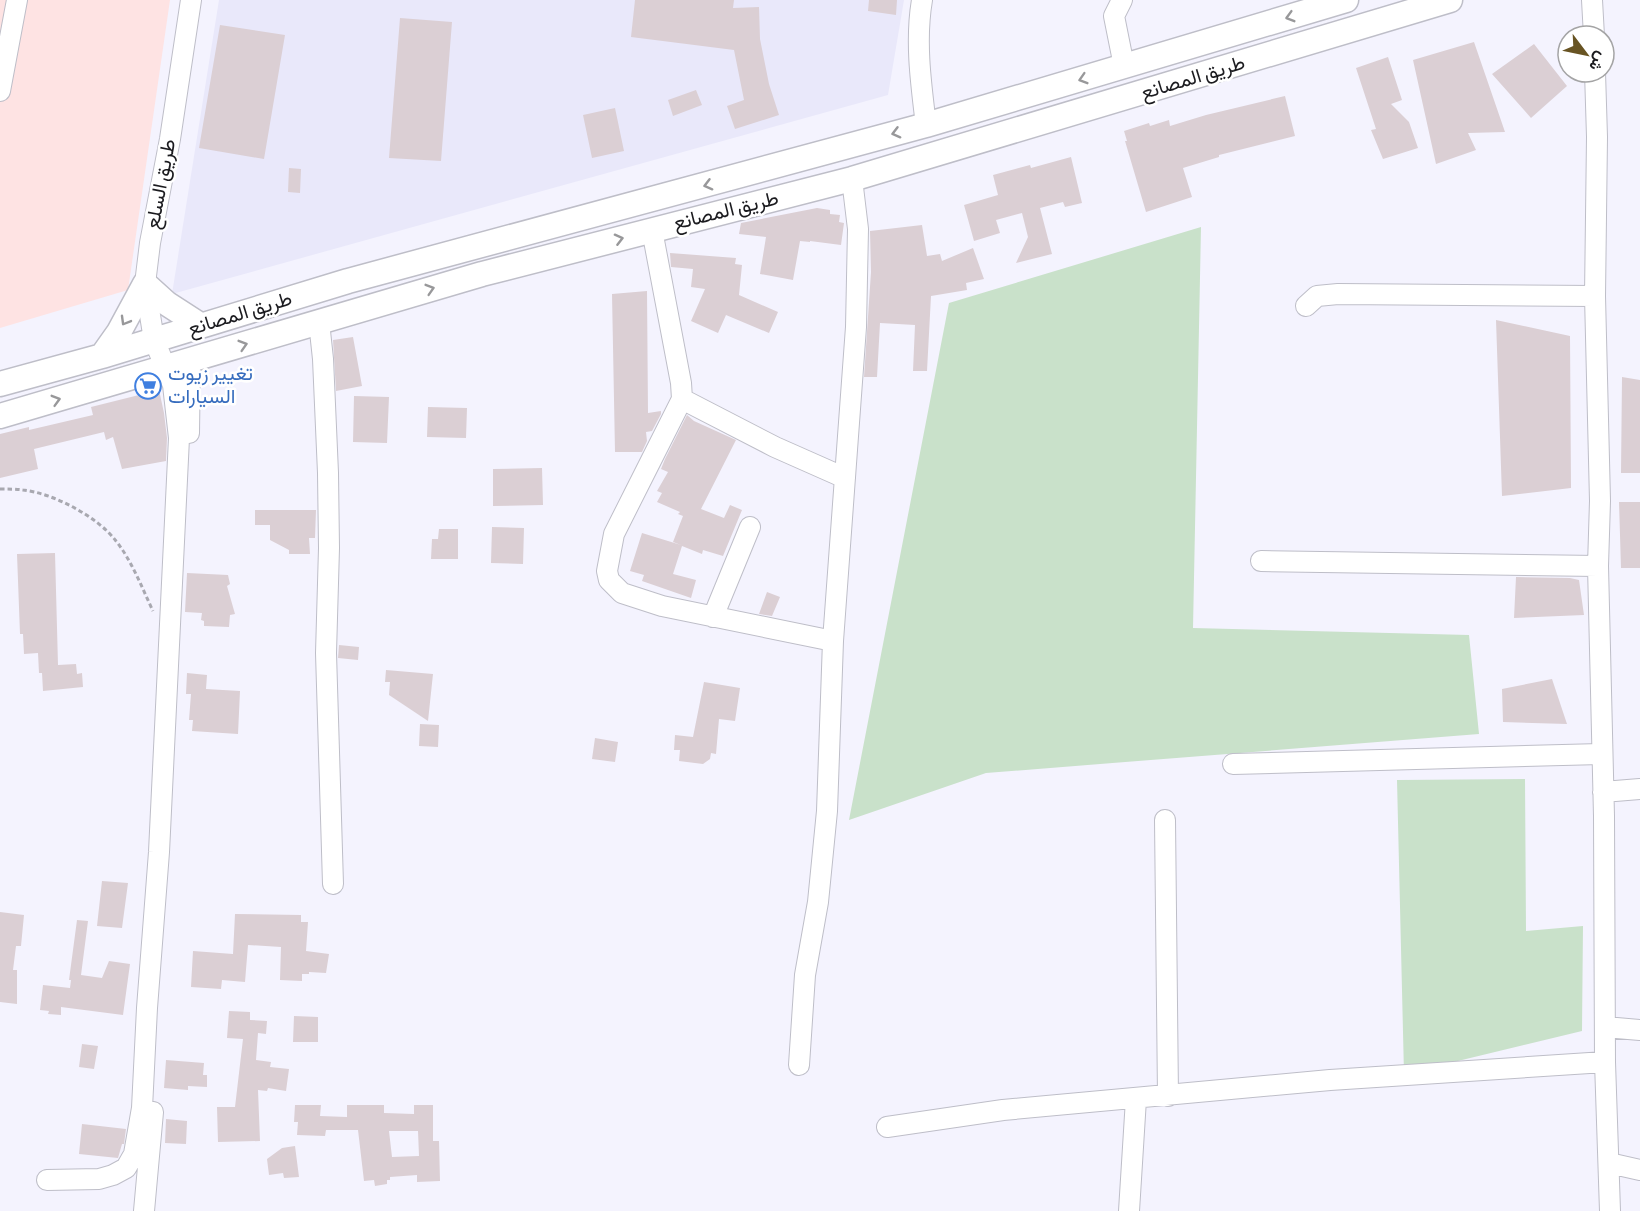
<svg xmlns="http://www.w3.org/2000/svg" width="1640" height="1211" viewBox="0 0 1640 1211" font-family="'Sofia Sans Condensed',Vazirmatn,sans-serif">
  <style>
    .built { fill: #e9e8fa }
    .industrial { fill: #fee3e3 }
    .green { fill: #c9e1ca }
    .building { fill: #dbcfd4; fill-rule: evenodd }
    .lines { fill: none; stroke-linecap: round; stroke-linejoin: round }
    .minor-casing { stroke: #bebec8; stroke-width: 22 }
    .major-casing { stroke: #bebec8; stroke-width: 27 }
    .path { stroke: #a8a8b0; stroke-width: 3; stroke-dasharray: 4.5 3; stroke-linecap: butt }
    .minor { stroke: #fff; stroke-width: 20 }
    .major { stroke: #fff; stroke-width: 24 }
    .oneway { stroke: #98989a }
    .labels { text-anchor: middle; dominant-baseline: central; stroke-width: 5; stroke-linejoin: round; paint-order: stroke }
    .street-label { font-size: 20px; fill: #1b1b1f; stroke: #fff }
    .shop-label { font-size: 20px; fill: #366cbe; stroke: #fff; text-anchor: start }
  </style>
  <rect width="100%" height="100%" fill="#f4f3fe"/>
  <path class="built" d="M219,0H904L888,95L172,294Z"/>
  <path class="industrial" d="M0,0H170L128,290L0,328Z"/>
  <path class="green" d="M1201,227L1193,628L1469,635L1479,734L986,773L849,820L949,303Z
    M1525,779L1526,931L1583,926L1582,1031L1404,1074L1397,780Z"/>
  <path class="building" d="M635,0H734L733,8L759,7L760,39L769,84L779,115L735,129L727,106L744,100L734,50L631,37Z
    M869,0H897L896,15L868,11Z
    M400,18L452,22L441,161L389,158Z
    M220,25L285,35L264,159L199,148Z
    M1474,42L1505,132L1468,133L1476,150L1436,164L1413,60Z
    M1534,44L1567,86L1531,118L1492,74Z
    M1388,57L1402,100L1391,104L1409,122L1418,148L1383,159L1371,130L1376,129L1356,68Z
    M696,90L702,105L673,116L668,100Z
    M1285,96L1295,136L1219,155V157L1183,168L1192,197L1146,212L1125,141H1127L1124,131L1149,123L1150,126L1169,120L1170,126L1206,115Z
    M615,108L624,151L592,158L583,115Z
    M1071,157L1082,203L1065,207L1063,202L1040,208L1052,254L1016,263L1028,237L1022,213L996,220L1000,233L974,241L964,205L998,195L993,175L1030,165L1031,168Z
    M289,168L301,169L300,193L288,192Z
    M817,208L830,210V214L840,215L839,222L844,223L841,245L810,241V242L800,241L793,280L760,274L766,237L739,234L741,223Z
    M922,225L927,256L940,254L942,261L973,248L984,279L966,283L967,290L931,296L927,371H913L915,325L880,323L877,377H864L871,272L870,231Z
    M670,253L736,258L735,264L742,265L739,295L778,312L769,333L726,315L718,333L691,321L705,289L691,287L693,269L671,267Z
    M647,291L648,413L661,411V414L652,431L646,432L647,441L642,452H615L612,294Z
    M1496,320L1570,336L1571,488L1502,496Z
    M353,337L362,386L336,391L333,340Z
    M1622,377L1640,380V473H1621Z
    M159,390L164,413L167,438L166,461L122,469L113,437L106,440L104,432L34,449L38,469L0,478V434L29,427V430L93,415L91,407Z
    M354,396L389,397L387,443L353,442Z
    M428,407L467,408L466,438L427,437Z
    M687,415L694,421L736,440L701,509L724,518L730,505L742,510L723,556L703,550L702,554L682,546L673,574L696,580L691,598L642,581L644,575L630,571L642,533L681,545L673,542L683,516L678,514L680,512L657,502L662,493L657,491L668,472L661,469L665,459Z
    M542,468L543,505L493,506V469Z
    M1619,502H1640V568H1621Z
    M255,510H316L315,538H309L310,554H289V550L270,540V525H255Z
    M492,527L524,528L523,564L491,563Z
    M439,529H458V559H431L432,539H438Z
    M55,553L58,665L76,664L77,674L82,673L83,687L43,691L42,673H39L38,653L24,654L23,634H20L17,554Z
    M187,573L228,575L230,584L227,586L235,614L230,615L229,627L204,626V621L201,620L202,613L185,612Z
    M1516,577L1570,578L1579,580L1584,615L1514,618Z
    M767,592L780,597L772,616L759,614Z
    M339,645L359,647L358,660L338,658Z
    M386,670L433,674L428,721L389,695L390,682H385Z
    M187,673L207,675L206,689L240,691L238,734L192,731L193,720H189L191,694H186Z
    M1552,679L1567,724L1503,722L1502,689Z
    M704,682L740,688L735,721L719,719L716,754L711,753L710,759L703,764L679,761L680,750H674L675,735L693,737Z
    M420,724L439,725L438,747L419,746Z
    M595,738L618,742L615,762L592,759Z
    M102,881L128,883L122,928L97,926Z
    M0,912L24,915L21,946H16L13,970H17V1004L0,1002Z
    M235,914L301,915V922H308L306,951L329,954L326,973L309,972V974H302V981L280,980L281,947L248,945L245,982L222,980L221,989L191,987L193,951L233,954Z
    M77,920L88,921L81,975L102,978L109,961L130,964L123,1015L61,1007V1015L48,1014L49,1011L40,1010L43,985L70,988L71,980H69Z
    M229,1011L250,1012V1020L267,1021L266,1034L258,1033L256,1060L271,1062L270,1067L289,1069L286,1091L268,1088L267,1091L258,1090L260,1141L218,1142L217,1107H235L243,1039L227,1038Z
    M294,1016L318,1017V1042H293Z
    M82,1044L98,1046L94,1069L79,1067Z
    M166,1060L204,1063L203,1075H207V1087L188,1086V1090L164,1088Z
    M295,1105H321L320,1116L347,1117V1105H384V1113L414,1114V1105H433V1141H439L440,1181L417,1182V1175L390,1177V1180H387V1184L375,1186L374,1180L364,1181L358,1130H326L325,1136L297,1135L298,1122H294ZM389,1131H418L419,1156L392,1157Z
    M166,1119L187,1121L186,1144L165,1143Z
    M82,1124L126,1129L124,1144H122L118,1158L79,1154Z
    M295,1146L299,1177L284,1178L283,1173L269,1175L267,1159L282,1148Z"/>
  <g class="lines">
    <g class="minor-casing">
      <path id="minor" d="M922,0C915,41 921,84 926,125
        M1122,0L1114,16L1124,66
        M1592,0L1594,36
        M1595,72L1597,137L1595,296L1600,501L1598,566L1604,816L1605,1062L1610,1211
        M0,91L17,0
        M652,230L681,383L682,399L775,447L845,478
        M1306,306L1317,296L1338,294L1595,296
        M319,322L323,359L328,473L329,548L326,653L333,884
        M682,399L614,534L607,571L609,580L622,593L662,606L833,641
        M189,433L190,361
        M1261,561L1598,566
        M713,617L750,527
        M1233,764L1601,754
        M1603,792L1640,789
        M1165,820L1168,1096
        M1605,1027L1640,1030
        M799,1065L805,975L818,902L827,811L833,641L856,327L858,229L852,179
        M887,1127L1003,1110L1330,1080L1605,1062
        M1609,1163L1640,1170
        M47,1180L99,1179L113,1175L126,1168L134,1154L142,1108L147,1008L159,852L179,438L173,385L154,340L145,284L150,243L170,139L191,0
        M144,1211L153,1112
        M1129,1211L1136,1099"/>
    </g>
    <g class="major-casing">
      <path id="major" d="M102,356L119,332L145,284L166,303L200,325
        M0,384L102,356L348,281L926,125L1346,0
        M0,416L482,274L852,179L1450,0"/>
    </g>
    <path class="path" d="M0,489C8,489 16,489 23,490C53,493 98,517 116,541C132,561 142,588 153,611"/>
    <use href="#minor" class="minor"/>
    <use href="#major" class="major"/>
  </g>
  <defs><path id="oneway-chevron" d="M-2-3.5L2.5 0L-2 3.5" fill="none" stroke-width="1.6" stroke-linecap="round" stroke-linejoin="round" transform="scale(1.5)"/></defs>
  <g class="oneway">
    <use href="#oneway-chevron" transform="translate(1290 17) rotate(164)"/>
    <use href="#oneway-chevron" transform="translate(1083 79) rotate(163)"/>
    <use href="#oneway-chevron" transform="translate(896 133) rotate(165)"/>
    <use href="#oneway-chevron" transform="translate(708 185) rotate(165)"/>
    <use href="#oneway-chevron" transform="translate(619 239) rotate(-14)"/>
    <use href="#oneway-chevron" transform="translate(430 289) rotate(-17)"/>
    <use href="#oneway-chevron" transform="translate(125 321) rotate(120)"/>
    <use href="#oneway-chevron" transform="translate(243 345) rotate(-17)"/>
    <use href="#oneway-chevron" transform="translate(56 400) rotate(-16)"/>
  </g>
  <defs>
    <g id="supermarket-ring" transform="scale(1.35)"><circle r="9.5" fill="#fff" stroke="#3f7fe0" stroke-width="1.5"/><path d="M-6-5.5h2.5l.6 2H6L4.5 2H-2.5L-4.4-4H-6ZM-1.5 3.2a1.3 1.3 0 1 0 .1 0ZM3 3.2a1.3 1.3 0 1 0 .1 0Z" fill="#3f7fe0"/></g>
  </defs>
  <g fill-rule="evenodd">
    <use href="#supermarket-ring" x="148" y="386"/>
  </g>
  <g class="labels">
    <g class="street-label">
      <text transform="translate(1193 78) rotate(-17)">طريق المصانع</text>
      <text transform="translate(161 184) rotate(-79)">طريق السلع</text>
      <text transform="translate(726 211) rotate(-14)">طريق المصانع</text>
      <text transform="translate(240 314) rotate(-17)">طريق المصانع</text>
    </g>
    <g class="shop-label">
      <text x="168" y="374">تغيير زيوت<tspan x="168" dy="23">السيارات</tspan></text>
    </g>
  </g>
  <g transform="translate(1586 54) rotate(122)"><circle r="28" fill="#ffffff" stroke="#a4a4a5" stroke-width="1.5"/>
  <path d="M0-4.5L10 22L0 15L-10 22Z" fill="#685423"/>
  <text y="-9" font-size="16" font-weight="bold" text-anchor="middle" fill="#1b1b1f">ش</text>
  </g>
</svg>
